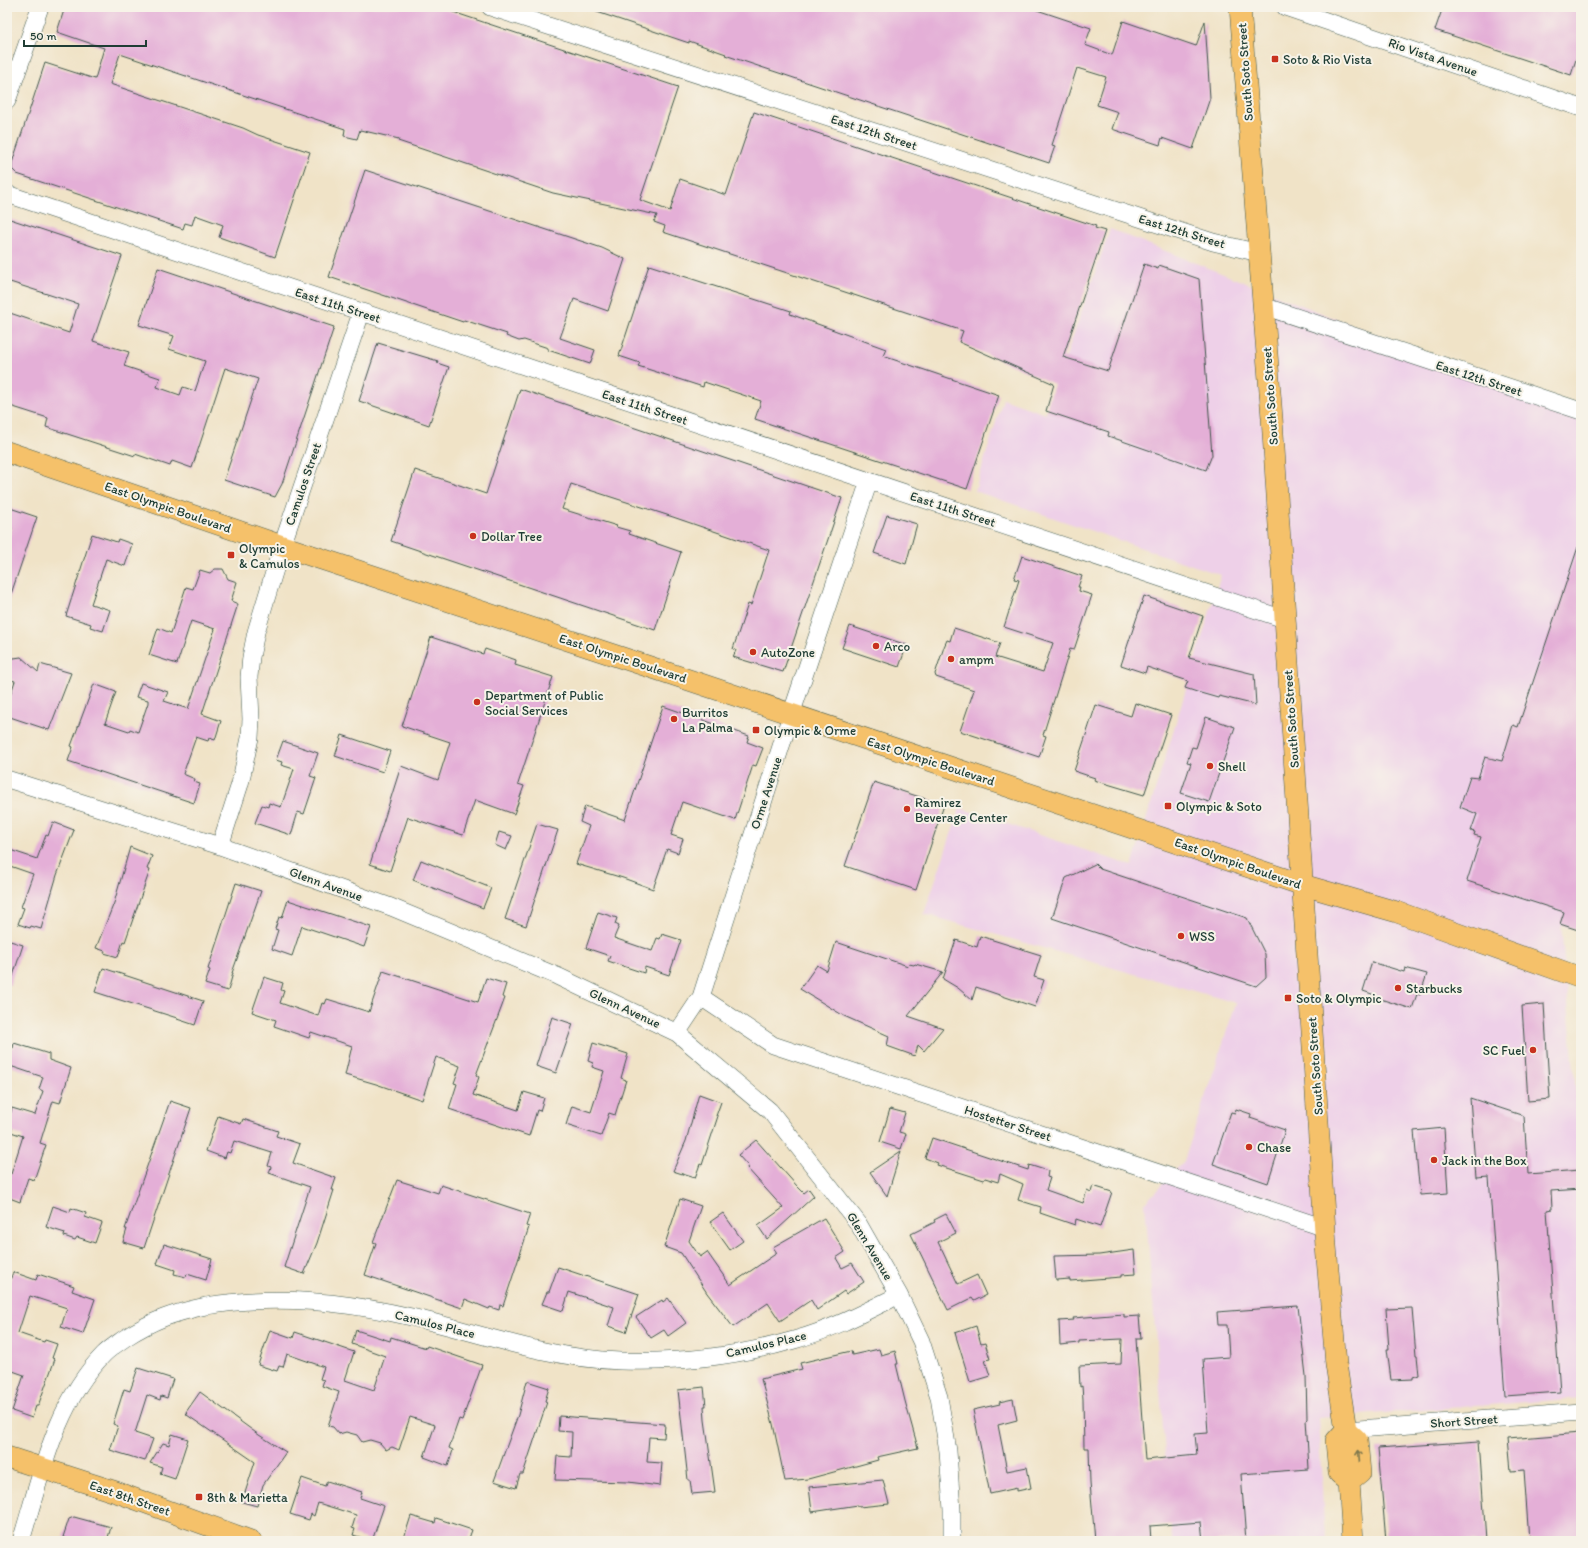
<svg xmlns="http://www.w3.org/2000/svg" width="1588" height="1548" viewBox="0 0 1588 1548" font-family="Itim,sans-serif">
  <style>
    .built { fill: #eed0e8 }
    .building { fill: #e4afd7 }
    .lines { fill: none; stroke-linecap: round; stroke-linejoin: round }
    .minor-casing { stroke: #3e564a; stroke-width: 18 }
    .major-casing { stroke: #3e564a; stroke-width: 22 }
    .minor { stroke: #fff; stroke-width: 17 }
    .major { stroke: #f5c16b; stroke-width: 21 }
    .oneway { stroke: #7f784d }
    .poi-dot { fill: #c8321e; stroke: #f7f3e8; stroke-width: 1.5 }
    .labels { text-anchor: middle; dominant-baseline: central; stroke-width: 4; stroke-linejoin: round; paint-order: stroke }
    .street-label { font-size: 13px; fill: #1f3d34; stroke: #f7f3e8 }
    .poi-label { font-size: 13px; fill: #1f3d34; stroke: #f7f3e8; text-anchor: start }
  </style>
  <rect width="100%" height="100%" fill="#f7f3e8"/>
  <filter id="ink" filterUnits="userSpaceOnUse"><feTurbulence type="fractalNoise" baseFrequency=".025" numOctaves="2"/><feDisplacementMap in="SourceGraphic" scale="8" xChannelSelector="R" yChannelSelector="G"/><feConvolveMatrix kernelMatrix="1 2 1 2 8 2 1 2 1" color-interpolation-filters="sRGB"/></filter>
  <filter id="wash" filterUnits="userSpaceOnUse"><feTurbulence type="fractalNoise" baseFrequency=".012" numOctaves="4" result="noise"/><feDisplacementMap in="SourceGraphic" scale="16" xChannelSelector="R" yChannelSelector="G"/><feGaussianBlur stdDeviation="0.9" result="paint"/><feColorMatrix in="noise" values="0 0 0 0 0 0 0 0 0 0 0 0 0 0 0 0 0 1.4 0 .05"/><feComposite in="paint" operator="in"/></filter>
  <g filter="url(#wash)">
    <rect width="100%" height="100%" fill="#f0e3c7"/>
    <path class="built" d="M1110,229L1581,416V931L1561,925L1581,1150V1398L1318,1418L1325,1541H1172L1145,1203L1184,1161L1236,1003L924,914L960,808L1132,866L1221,575L975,491L1003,399L1046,414Z"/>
    <g id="blocks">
      <path class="building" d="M65,7H438L678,87L640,200L670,211L680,179L726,195L754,112L1096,226L1095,228L1105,231L1063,357L1108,371L1144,264L1158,269L1159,265L1199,279L1212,455L1206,470L1108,436L1109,432L1046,411L1054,384L959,342L963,331L663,232L665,226L654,222L657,215L553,193L398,141L399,139L360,130L357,139L344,136L345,129L120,54L110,84L243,128L258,135L310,152L275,257L219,237L223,225L195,215L192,225L185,223L183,229L17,174L12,169V163L45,63L95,79L104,48L57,32Z
        M589,7H1028L1091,28L1085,45L1112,55L1123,21L1196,46L1205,21L1210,98L1193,149L1162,138L1160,145L1112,129L1118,112L1097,105L1106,77L1077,68L1052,145L1055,146L1049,163L725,55L726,54L689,41V43L588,9Z
        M1443,7H1581V44L1571,75L1435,30Z
        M365,170L602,248L625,259L608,311L574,299L560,338L595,350L590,364L548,350V348L524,340L519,341L506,336L507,334L464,320L463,322L329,277Z
        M7,218L122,256L93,341L129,352L124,366L160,378L157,387L180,395L183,387L195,391L205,361L169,349L174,336L139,325L158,268L334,327L282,484L275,497L224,480L258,379L225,368L192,468L172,461L170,466L135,454V456L46,427L48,418L7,405V312L69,333L78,304L7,281Z
        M649,265L791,311L790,314L886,349L883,356L999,395L967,489L755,419L761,401L704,382L703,387L638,366L640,363L619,356Z
        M378,343L438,361L437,363L449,367L429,425L359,401Z
        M520,389L842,498L783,672L733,657L736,650L733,649L748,604L751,605L769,550L673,517L571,484L562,509L617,526L616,527L630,531L629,534L681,552L655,630L391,541L415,470L486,494Z
        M7,507L37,517L9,600H7V543L12,528L7,526Z
        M887,515L917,524L906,564L874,553Z
        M92,534L117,542L118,539L132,544L125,566L106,559L91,604L110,610L103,631L90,627L91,624L66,616Z
        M1578,547H1581V931L1560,924L1564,912L1467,881L1481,837L1474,835L1475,832L1471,831L1477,814L1460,807L1470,777L1478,778L1485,757L1502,761L1513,725L1518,727Z
        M1022,556L1082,576L1078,587H1080L1079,591L1092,595L1074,650L1070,649L1043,735L1046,736L1039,757L960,731L974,690L936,677L935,674L944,647L947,640L950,641L954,628L1000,643L995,657L1043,672L1053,643L1004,627L1019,580L1014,579Z
        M215,569H223L228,579L237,582L231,601L238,604L202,714L221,721L215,740L209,738L208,741L196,737L183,774L195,779L194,782L200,784L194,803L68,761L73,747L71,746L94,684L116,692L105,723L129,731L130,729L138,732L148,703V700L136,697L141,683L168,692L164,701L188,709L215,629L191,621L177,664L149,655L158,628L171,633L186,587L193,589L200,570L210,573Z
        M1144,596L1203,616L1189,658L1254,674L1256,705L1219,696L1218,698L1197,692L1185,688L1188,681L1147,667L1145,673L1121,665Z
        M850,626L907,645L899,667L842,648Z
        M431,637L483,654L485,649L516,660L515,665L553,677L518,784L524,786L514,814L475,800L463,835L408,817L390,871L370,864L401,766L438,780L450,742L402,726Z
        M21,657L38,672L40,664L71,673L49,730L7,716V705L15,681L7,679V659Z
        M1135,703L1171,715L1144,795L1094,780L1095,778L1074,771L1096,705L1131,716Z
        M663,706L749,736L747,742L763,748L756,766L753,765L735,820L682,802L671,835L683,839L678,853L667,849L653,889L623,878L576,864L589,826L580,822L585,806L625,820Z
        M1206,717L1235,727L1209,802L1181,793L1191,763L1187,762L1192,747L1196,748Z
        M342,735L390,751L383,772L335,756Z
        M283,741L318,753L310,776L316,778L304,814L298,812L291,835L255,823L262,805L268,807L269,803L281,807L294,769L281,765L282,762L276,760Z
        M874,782L944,805L916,890L845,866Z
        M53,822L74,830L57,875L41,929L31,926L30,928L18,924L24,908L21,907L33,874L7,865V849L37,859L46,835L48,836Z
        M537,824L558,830L526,926L505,919Z
        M499,832L512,836L506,850L495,845Z
        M130,847L152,856L147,869L150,870L125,942L123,941L118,957L104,953L105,951L96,948L114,903Z
        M421,860L491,888L483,908L413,880Z
        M1095,864L1100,869L1247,918L1265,954L1266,977L1256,986L1052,918L1066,878Z
        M236,883L261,891L232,973H233L228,991L205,984L210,970L208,969Z
        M288,900L371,927L364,947L302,926L292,956L272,949L278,930L275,929L279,917L282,918Z
        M598,912L617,918L615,924L619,926L614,938L652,951L657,938L660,939L662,934L681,940L669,975L645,967L644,973L608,961L610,956L586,948Z
        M980,936L1041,955L1034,977L1044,980L1035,1007L976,987L972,1000L958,988L943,979L956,940L977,947Z
        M7,940L23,945L10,985H7Z
        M836,942L908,966L909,964L914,965L915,964L943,972L908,1016L943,1028L924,1051L918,1045L915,1056L887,1046L889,1036L844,1016L800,989L817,965L827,971Z
        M1372,962L1404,972L1405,968L1427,974L1420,995L1417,994L1412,1009L1374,997L1375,995L1363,991Z
        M103,968L203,1001L195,1025L177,1019V1018L95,992Z
        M383,971L478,1002L486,978L506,984L502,997L505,998L476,1075L479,1077L473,1095L518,1110L524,1092L544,1098L540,1111L537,1110L529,1136L449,1109L457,1084L454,1083L460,1066L436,1057L422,1100L376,1084L345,1075L352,1046L311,1032L309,1038L274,1026L276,1020L252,1012L264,977L283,983L281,990L284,991L280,1003L318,1016L322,1003L325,1004L327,999L369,1012Z
        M1544,1004L1550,1099L1528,1101L1522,1006Z
        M552,1017L573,1024L556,1073L536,1066Z
        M14,1043L49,1054V1060L71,1068L60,1103L53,1101L40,1143L46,1145L34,1180L28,1178L20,1202L7,1197V1173L11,1174L23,1136L11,1132L12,1128L7,1126L12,1108L35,1115L43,1091L39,1089L43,1077L7,1065V1046L13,1048Z
        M593,1043L628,1054L621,1078L626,1080L615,1115L609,1113L601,1136L566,1125L572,1106L591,1112L604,1071L592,1067L593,1063L588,1061Z
        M699,1094L721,1102L716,1116H718L702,1165L700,1164L695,1178L673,1171L686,1141Z
        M1470,1098L1524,1116L1528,1174L1580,1170L1581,1189L1551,1191L1552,1209L1547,1210L1560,1392L1505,1396L1489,1177L1476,1178Z
        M170,1101L191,1108L144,1248L123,1242L127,1229H125Z
        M890,1109L905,1113L899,1132L906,1134L901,1149L880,1142Z
        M1236,1109L1251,1114L1250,1118L1285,1130L1268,1183L1213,1164L1231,1112L1235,1113Z
        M218,1116L241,1124L243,1119L278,1131L276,1136L300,1144L293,1163L336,1178L332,1190H334L317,1243L304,1274L284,1267L310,1187L269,1173L271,1167L268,1166L272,1153L234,1141L230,1153L227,1152L225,1158L206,1151Z
        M1444,1128L1448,1193L1420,1195L1414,1131Z
        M932,1138L1028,1170L1029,1165L1048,1171L1047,1177L1050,1178L1046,1190L1083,1203L1087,1190L1091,1192L1093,1186L1112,1192L1100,1227L1076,1219L1075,1225L1040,1213L1041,1207L1018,1200L1023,1184L1000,1174L998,1182L985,1178L984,1180L937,1165L938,1163L925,1158Z
        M756,1140L797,1186L804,1193L809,1189L814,1196L767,1239L758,1226L783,1208L747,1168L748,1166L738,1155Z
        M901,1151L887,1196L870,1172Z
        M397,1180L438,1193L441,1185L530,1214L526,1226L529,1227L503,1306L500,1305L499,1310L490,1307L489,1309L465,1299L462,1308L365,1275L376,1243L373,1242Z
        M680,1199L701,1206L689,1241L700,1257L707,1252L730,1285L777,1253L773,1247L824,1218L845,1252L836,1258L842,1268L852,1263L864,1282L846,1294L844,1291L817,1310L811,1300L780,1321L768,1303L733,1327L707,1293L681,1253L664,1247Z
        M53,1206L70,1212L71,1208L86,1213L85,1217L102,1223L95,1243L77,1237L75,1240L64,1236L65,1233L46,1227Z
        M723,1213L743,1241L730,1250L710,1222Z
        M946,1214L956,1233L938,1242L958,1284L977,1275L986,1295L974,1301L972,1298L948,1310L911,1234L935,1222L934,1220Z
        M164,1244L212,1259L206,1280L187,1274L186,1277L174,1274L175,1270L157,1264Z
        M1134,1250L1136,1274L1121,1275V1277L1070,1281V1279L1056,1280L1054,1256L1099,1255Z
        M558,1267L639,1294L626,1332L608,1326L614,1307L569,1292L563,1311L542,1304L547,1292H549Z
        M13,1272L36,1280L38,1274L74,1286L72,1291L95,1299L83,1334L61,1327L67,1308L30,1296L18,1333L44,1342L45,1340L57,1344L52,1358L55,1359L38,1406H36L32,1418L12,1411L24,1375L7,1369V1289Z
        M668,1298L686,1323L668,1336L664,1330L651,1338L636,1317L662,1300L663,1302Z
        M1298,1306L1306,1376L1307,1418L1306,1419L1309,1469L1241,1474L1246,1541H1203L1201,1522L1150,1526L1151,1541H1095L1090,1483L1089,1448H1084L1083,1399L1082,1386L1080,1387L1079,1366L1121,1364L1122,1339L1079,1341V1343L1060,1345L1059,1321L1074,1320L1073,1318L1124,1314V1317L1139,1316L1141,1339H1136L1145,1460L1197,1455L1195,1434L1208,1433L1203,1359L1229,1357L1227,1325H1218L1217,1312Z
        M1412,1308L1416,1356H1417L1419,1375L1413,1377V1379L1391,1380L1387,1349H1389L1386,1309Z
        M976,1326L981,1344L985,1343L990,1359L985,1360L990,1376L970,1382L955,1333Z
        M270,1330L293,1338L295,1332L354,1352L345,1380L374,1390L385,1356L352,1344L356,1330L390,1341L391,1337L426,1348L427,1346L482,1365L462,1420L459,1419L449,1448L453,1450L448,1466L424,1457L435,1425L410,1417L399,1450L392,1447L386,1450L380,1443L370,1440L362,1442L357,1435L346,1432L339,1434L333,1427L328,1426L339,1392L322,1386L324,1380L320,1379L324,1367L287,1354L283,1367L279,1366L277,1371L258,1365Z
        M879,1349L881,1355L895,1351L898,1364H896L905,1401L918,1448L877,1457L878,1460L808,1479L785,1481L773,1424L761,1379L802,1369L800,1363L851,1351L852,1355Z
        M138,1368L173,1379L167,1398L161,1396L160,1400L147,1395L135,1433L153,1439L145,1461L110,1450L118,1426L113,1424L124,1389L130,1391Z
        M527,1381L549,1388L545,1401L547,1402L523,1474H520L516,1488L494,1481L518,1415Z
        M704,1387L706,1406H704L705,1420L715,1492L692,1494L690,1480H688L678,1390Z
        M200,1392L259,1435L286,1452L263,1485L257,1506L242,1502L255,1462L187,1415L186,1412Z
        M1013,1399L1017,1420L998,1425L1007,1471L1027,1467L1031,1488L1017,1491V1488L990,1494L973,1410L1000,1404L999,1402Z
        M559,1416L665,1424L664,1438L649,1437L647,1462L662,1463L660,1486L628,1482L555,1480L557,1456L571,1457L572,1432L558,1431Z
        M1581,1433V1541H1529L1524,1470L1511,1471L1508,1439Z
        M172,1434L188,1439L175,1479L160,1474L162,1467L150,1463L163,1443L169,1445Z
        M1479,1441L1486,1541H1386L1378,1448Z
        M302,1478L325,1486L327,1481L362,1492L360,1498L384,1506L372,1541L353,1535L355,1529L352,1528L356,1515L318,1503L314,1516L311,1514L309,1520L290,1514Z
        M883,1480L889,1504L859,1507L858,1505L812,1512L809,1487Z
        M411,1516L435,1523L436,1518L472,1530L468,1541H403Z
        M74,1517L111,1527L107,1541H74L63,1537L69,1519Z"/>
    </g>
  </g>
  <g filter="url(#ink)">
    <use href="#blocks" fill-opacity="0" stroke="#3e564a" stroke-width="1"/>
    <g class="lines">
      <g class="minor-casing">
        <path id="minor" d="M490,7L1213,242L1259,253
          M1285,7L1581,108
          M7,101L40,7
          M7,194L1284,619
          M1263,306L1581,411
          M7,779L220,846L391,907L557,976L677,1033L770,1111L858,1223L899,1295L921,1341L939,1397L948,1451L952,1510V1541
          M220,846L240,784L250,738L251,719L249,677L251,657L256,632L282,546L361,313
          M701,997L773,1045L1325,1228
          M677,1033L701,997L791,715L869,481
          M1346,1430L1581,1412
          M21,1541C41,1476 55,1404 104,1354C110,1348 118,1343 125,1338C153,1320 173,1313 206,1306C281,1293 359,1303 432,1322C494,1338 555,1359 620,1361C677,1363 739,1356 794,1340C831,1330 865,1312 899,1295"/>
      </g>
      <g class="major-casing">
        <path id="major" d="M1240,7L1272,418L1326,1246L1336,1364L1346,1430L1357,1440L1360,1473L1349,1482
          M7,452L282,546L653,668L1303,885L1397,912L1581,978
          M1346,1430L1336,1441L1339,1473L1349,1482L1353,1541
          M7,1457L116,1492L251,1541"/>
      </g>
      <use href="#minor" class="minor"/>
      <use href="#major" class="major"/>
    </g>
    <defs><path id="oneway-shaft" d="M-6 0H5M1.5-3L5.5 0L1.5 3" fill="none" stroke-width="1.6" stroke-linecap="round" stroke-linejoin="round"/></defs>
    <use class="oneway" href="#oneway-shaft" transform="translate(1359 1456) rotate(-94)"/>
  </g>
  <g class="poi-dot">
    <rect x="1271" y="55" width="8" height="8" rx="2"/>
    <circle cx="473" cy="536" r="4"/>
    <rect x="227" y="551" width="8" height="8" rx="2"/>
    <circle cx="876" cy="646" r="4"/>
    <circle cx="753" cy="652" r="4"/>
    <circle cx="951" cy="659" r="4"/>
    <circle cx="477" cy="702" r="4"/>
    <circle cx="674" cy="719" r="4"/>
    <rect x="752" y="726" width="8" height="8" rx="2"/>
    <circle cx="1210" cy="766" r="4"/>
    <rect x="1164" y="802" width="8" height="8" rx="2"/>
    <circle cx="907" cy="809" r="4"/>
    <circle cx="1181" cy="936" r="4"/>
    <circle cx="1398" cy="988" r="4"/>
    <rect x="1284" y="994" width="8" height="8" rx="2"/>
    <circle cx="1533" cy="1050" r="4"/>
    <circle cx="1249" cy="1147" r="4"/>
    <circle cx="1434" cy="1160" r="4"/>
    <rect x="195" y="1493" width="8" height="8" rx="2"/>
  </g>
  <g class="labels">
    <g class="street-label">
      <text transform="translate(1433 57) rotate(19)">Rio Vista Avenue</text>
      <text transform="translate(1245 72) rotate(-94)">South Soto Street</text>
      <text transform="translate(874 132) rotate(18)">East 12th Street</text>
      <text transform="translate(1182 231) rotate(17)">East 12th Street</text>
      <text transform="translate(338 305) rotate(18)">East 11th Street</text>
      <text transform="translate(1479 378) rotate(18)">East 12th Street</text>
      <text transform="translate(1270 396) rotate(-94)">South Soto Street</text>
      <text transform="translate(645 407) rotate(18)">East 11th Street</text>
      <text transform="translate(303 484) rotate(-71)">Camulos Street</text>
      <text transform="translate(168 507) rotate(19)">East Olympic Boulevard</text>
      <text transform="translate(953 509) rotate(18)">East 11th Street</text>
      <text transform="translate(623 658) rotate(18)">East Olympic Boulevard</text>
      <text transform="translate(1291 719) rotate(-94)">South Soto Street</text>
      <text transform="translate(931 761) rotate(18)">East Olympic Boulevard</text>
      <text transform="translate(766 793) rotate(-72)">Orme Avenue</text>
      <text transform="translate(1238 863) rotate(19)">East Olympic Boulevard</text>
      <text transform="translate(326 884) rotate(20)">Glenn Avenue</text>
      <text transform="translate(625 1008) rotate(25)">Glenn Avenue</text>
      <text transform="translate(1315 1066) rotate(-94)">South Soto Street</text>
      <text transform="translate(1008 1123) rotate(18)">Hostetter Street</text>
      <text transform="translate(870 1246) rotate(59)">Glenn Avenue</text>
      <text transform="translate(435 1324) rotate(14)">Camulos Place</text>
      <text transform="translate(766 1344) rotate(-13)">Camulos Place</text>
      <text transform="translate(1464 1421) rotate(-4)">Short Street</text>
      <text transform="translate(130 1498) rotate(19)">East 8th Street</text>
    </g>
    <g class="poi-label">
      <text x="1283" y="59">Soto &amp; Rio Vista</text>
      <text x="481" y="536">Dollar Tree</text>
      <text x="239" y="548">Olympic<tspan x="239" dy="15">&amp; Camulos</tspan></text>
      <text x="884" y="646">Arco</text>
      <text x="761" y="652">AutoZone</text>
      <text x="959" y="659">ampm</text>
      <text x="485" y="695">Department of Public<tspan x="485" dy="15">Social Services</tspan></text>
      <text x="682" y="712">Burritos<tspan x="682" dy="15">La Palma</tspan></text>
      <text x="764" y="730">Olympic &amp; Orme</text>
      <text x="1218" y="766">Shell</text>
      <text x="915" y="802">Ramirez<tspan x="915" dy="15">Beverage Center</tspan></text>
      <text x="1176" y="806">Olympic &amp; Soto</text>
      <text x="1189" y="936">WSS</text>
      <text x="1406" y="988">Starbucks</text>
      <text x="1296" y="998">Soto &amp; Olympic</text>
      <text x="1525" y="1050" text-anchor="end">SC Fuel</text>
      <text x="1257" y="1147">Chase</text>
      <text x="1442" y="1160">Jack in the Box</text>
      <text x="207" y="1497">8th &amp; Marietta</text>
    </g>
  </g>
  <rect width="1588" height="1548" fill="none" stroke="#f7f3e8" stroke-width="24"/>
  <path d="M24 40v6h122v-6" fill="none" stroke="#1f3d34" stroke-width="2"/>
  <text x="30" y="40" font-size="12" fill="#1f3d34" stroke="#f7f3e8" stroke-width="3" paint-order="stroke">50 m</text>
</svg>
